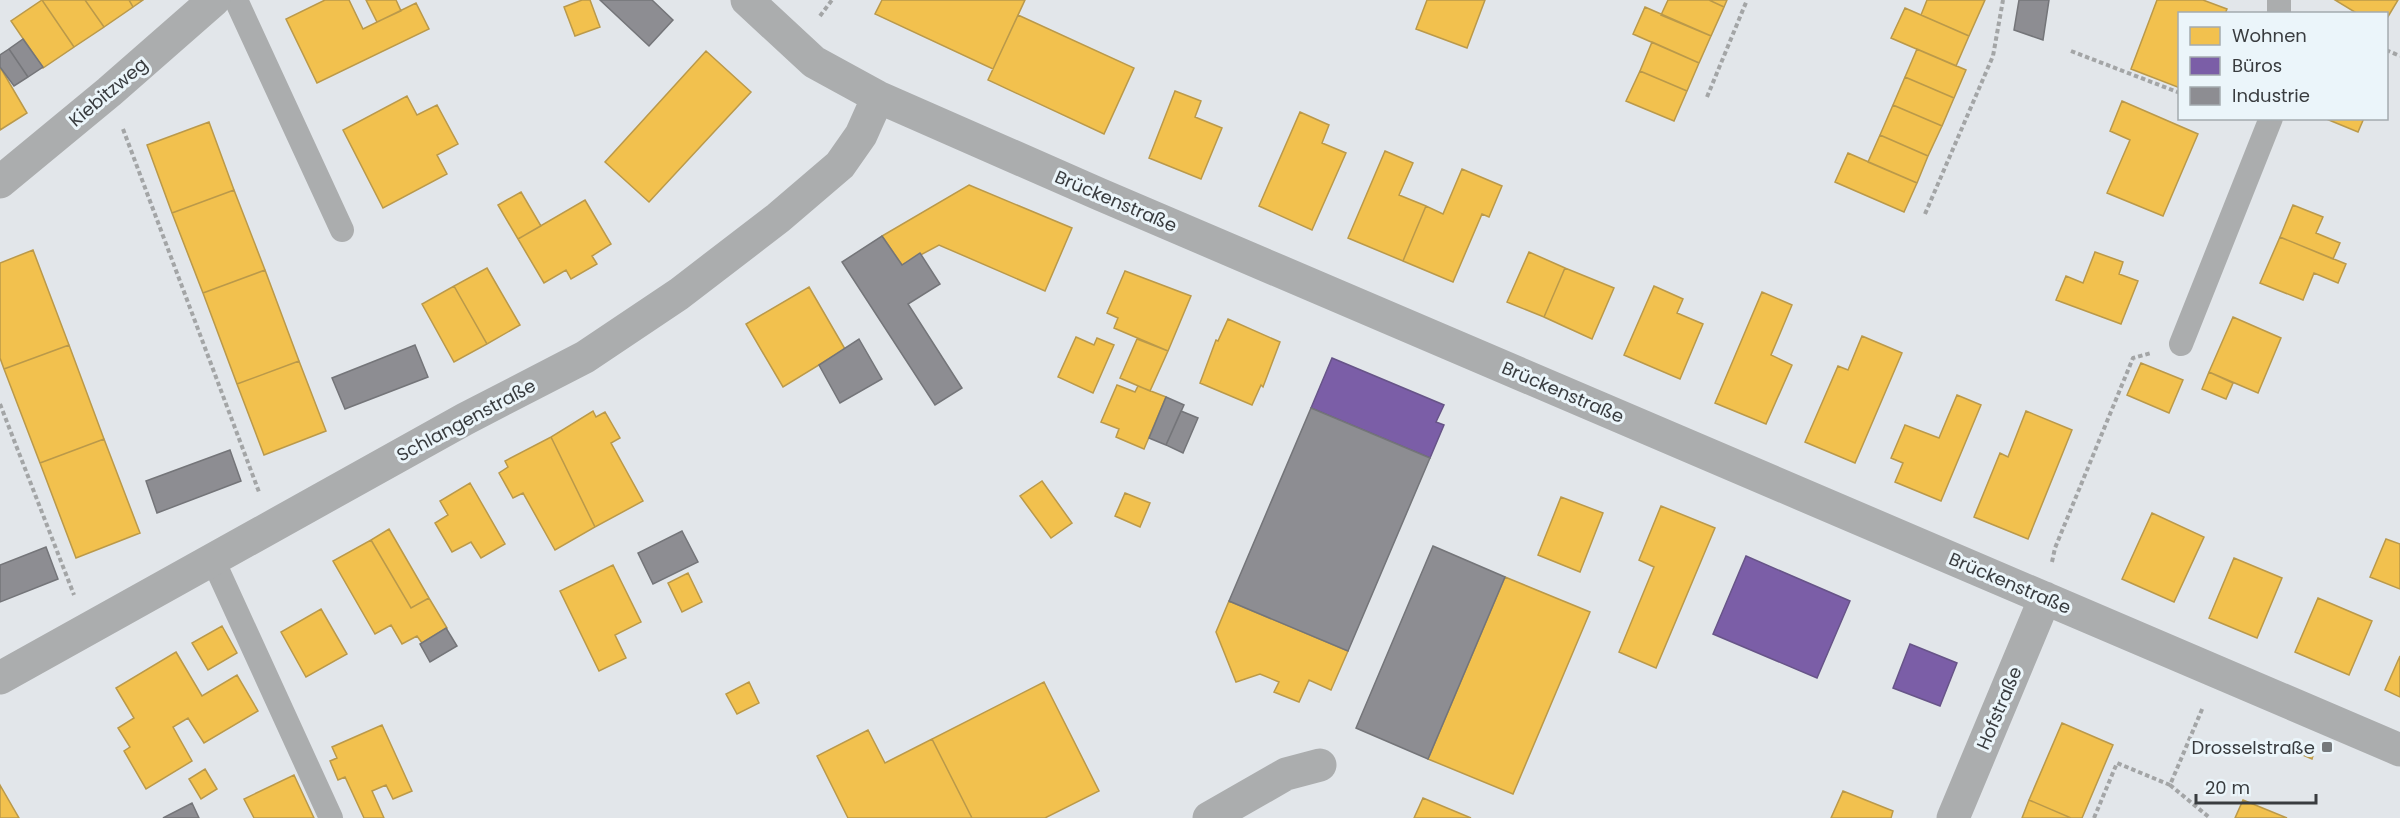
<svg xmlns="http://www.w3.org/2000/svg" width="2400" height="818" viewBox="0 0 2400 818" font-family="Poppins,sans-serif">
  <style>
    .homes { fill: #f2c14e; stroke: #ba994a; stroke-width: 1.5 }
    .offices { fill: #7b5ea7; stroke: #675488; stroke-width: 1.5 }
    .industry { fill: #8d8d92; stroke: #747579; stroke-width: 1.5 }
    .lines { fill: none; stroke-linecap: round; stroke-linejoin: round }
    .path { stroke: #a3a5a6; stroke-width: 4; stroke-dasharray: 4.5 3; stroke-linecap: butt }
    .service { stroke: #abadae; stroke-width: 24 }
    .minor { stroke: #abadae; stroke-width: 33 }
    .poi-dot { fill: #74787b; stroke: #ebf5fa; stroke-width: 2 }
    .labels { text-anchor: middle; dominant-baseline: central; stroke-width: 6; stroke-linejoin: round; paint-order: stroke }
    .street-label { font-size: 18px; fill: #393c3f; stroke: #ebf5fa }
    .poi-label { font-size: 18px; fill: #393c3f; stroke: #ebf5fa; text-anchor: end }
  </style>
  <rect width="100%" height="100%" fill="#e2e6ea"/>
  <path class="homes" d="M42,0L74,47L43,68L11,21Z
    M42,0H85L104,27L74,47Z
    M85,0H129L133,7L104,27Z
    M129,0H143L133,7Z
    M325,0H349L363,29L416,3L429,29L317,83L286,19Z
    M366,0H396L401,11L377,22Z
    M582,0H590L600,27L575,36L564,7Z
    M882,0H1025L993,69L875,14Z
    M1427,0H1485L1467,48L1416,29Z
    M1668,0H1709L1724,7L1711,36L1661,15Z
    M1709,0H1727L1724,7Z
    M1927,0H1985L1969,36L1921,15Z
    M2157,0H2203L2227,9L2225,14H2180V88L2131,69Z
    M2335,0H2398L2386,20V14H2358Z
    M1645,7L1711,36L1699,63L1633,34Z
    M1905,8L1969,36L1956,66L1891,38Z
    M1018,15L1134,68L1104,134L988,80Z
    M1652,42L1699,63L1687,91L1640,71Z
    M1917,49L1966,70L1954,98L1905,77Z
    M706,51L751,92L649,202L605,162Z
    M0,67L27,113L0,130Z
    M1640,71L1687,91L1674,121L1626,101Z
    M1905,77L1954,98L1942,126L1893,105Z
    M1175,91L1201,101L1195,117L1222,128L1201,179L1149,158Z
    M407,96L417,115L437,105L458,144L437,155L447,174L383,208L343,130Z
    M2122,101L2198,134L2163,216L2107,193L2130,140L2110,131Z
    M1893,105L1942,126L1928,156L1880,135Z
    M1300,112L1329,125L1322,143L1346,153L1312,230L1259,206Z
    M2324,118H2364L2358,132Z
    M209,122L234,190L172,213L147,145Z
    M1880,135L1928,156L1917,183L1868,162Z
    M1385,151L1413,163L1399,195L1426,206L1403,261L1348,238Z
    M1848,153L1917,183L1904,212L1835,182Z
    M1462,169L1502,186L1489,217L1482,214L1453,282L1403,261L1426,206L1443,214Z
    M969,185L1072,228L1045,291L939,245L902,265L882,236Z
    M234,190L265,270L203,293L172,213Z
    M521,192L541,226L518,239L498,205Z
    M585,200L611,244L592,256L597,264L571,279L566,270L544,283L518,239Z
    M2293,205L2323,217L2316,233L2340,243L2333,259L2280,237Z
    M2280,237L2346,264L2338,283L2314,273L2303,300L2260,283Z
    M33,250L69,345L4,369L0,358V263Z
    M1529,252L1565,268L1544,317L1507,302Z
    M2095,252L2123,262L2119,274L2138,281L2121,324L2056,300L2066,276L2083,283Z
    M487,268L520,325L487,344L454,286Z
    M1565,268L1614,288L1592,339L1544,317Z
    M265,270L299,361L237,384L203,293Z
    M1125,271L1191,296L1168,351L1114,328L1118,318L1107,313Z
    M454,286L487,344L454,362L422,304Z
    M1654,286L1683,299L1677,313L1703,324L1680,379L1624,355Z
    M809,287L845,349L783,387L746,324Z
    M1762,292L1792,305L1771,355L1792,365L1766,424L1715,403Z
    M2233,317L2281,338L2258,393L2209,372Z
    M1228,319L1280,342L1263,387L1261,385L1252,405L1200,383L1216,340L1218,341Z
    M1862,336L1902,353L1855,463L1805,442L1838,366L1848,370Z
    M1076,337L1094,345L1097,338L1114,345L1093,393L1058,377Z
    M1137,339L1168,351L1150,391L1120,378Z
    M69,345L104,439L40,463L4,369Z
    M299,361L326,431L264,455L237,384Z
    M2141,363L2183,380L2169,413L2127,395Z
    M2209,372L2233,383L2226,399L2202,389Z
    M1117,385L1135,392L1138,386L1166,397L1144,449L1116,437L1119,429L1101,422Z
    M1957,395L1981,405L1941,501L1895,482L1903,463L1891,458L1905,425L1939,438Z
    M593,411L596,417L605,412L620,438L611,443L643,501L595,527L551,437Z
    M2026,411L2072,430L2028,539L1974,517L2000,453L2008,457Z
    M551,437L595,527L555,550L523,493L513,498L499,473L508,467L505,461Z
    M104,439L140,533L76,558L40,463Z
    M1042,481L1072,523L1051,538L1020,496Z
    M470,483L505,544L481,558L471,542L452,552L435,523L448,515L440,501Z
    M1125,493L1150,503L1140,527L1115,516Z
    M1561,497L1603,513L1580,572L1538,555Z
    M1661,506L1715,528L1656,668L1619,652L1654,567L1639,560Z
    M2152,513L2204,537L2174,602L2122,579Z
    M389,529L429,598L411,608L371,540Z
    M2386,539L2400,544V589L2370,577Z
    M371,540L411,608L429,598L447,628L422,643L417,636L402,644L391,625L375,634L333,561Z
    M2234,558L2282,578L2257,638L2209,618Z
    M613,565L641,622L615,635L626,658L599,671L560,591Z
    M688,573L702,602L682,612L668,583Z
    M1505,577L1590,612L1513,794L1428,759Z
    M2318,598L2372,621L2349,675L2295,652Z
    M1229,601L1348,651L1331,690L1309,680L1299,702L1274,692L1279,682L1260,674L1236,682L1216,632Z
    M321,609L347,654L306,677L281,632Z
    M222,626L237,653L208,670L192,643Z
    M176,652L202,696L237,675L258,711L204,743L188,718L173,727L192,761L146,789L124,751L130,747L118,728L134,718L116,688Z
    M2400,656V697L2385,690Z
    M749,682L759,703L737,714L726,694Z
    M1044,682L1099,791L1045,818H972L932,739Z
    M2062,723L2113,745L2082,818H2071L2029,800Z
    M382,725L412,791L393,799L386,785L372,791L384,818H364L345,777L338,780L330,761L337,758L332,747Z
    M868,730L885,763L932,739L972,818H848L817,756Z
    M2293,740L2315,749L2312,759L2289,749Z
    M205,769L217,789L201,799L189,779Z
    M294,775L314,818H254L244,799Z
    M0,785L19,818H0Z
    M1843,791L1893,811L1891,818H1831Z
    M1423,798L1471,818H1414Z
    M2029,800L2071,818H2022Z
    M2243,800L2287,818H2235Z"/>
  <path class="offices" d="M1332,358L1444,405L1436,422L1444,425L1430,458L1311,408Z
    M1746,556L1850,601L1817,678L1713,634Z
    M1910,644L1957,663L1940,706L1893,688Z"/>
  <path class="industry" d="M600,0H652L673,20L649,46Z
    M2019,0H2049L2043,40L2014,30Z
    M23,39L43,67L28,77L9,49Z
    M9,49L28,77L14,86L0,67V55Z
    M882,236L902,265L920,253L940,284L908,304L962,388L935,405L842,262Z
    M859,339L882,379L840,403L819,365Z
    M415,345L428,377L345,409L332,378Z
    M1166,397L1184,405L1166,445L1149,438Z
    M1311,408L1430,458L1348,651L1229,601Z
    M1181,411L1198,418L1183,453L1166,445Z
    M230,450L241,481L157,513L146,481Z
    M682,531L698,562L653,584L638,553Z
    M1433,546L1505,577L1428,759L1356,728Z
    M46,547L58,579L0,602V565Z
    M446,628L457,646L430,662L420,644Z
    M192,803L199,818H163Z"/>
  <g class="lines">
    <path class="path" d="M820,16L832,0
      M2386,50L2400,56
      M2071,51L2180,93
      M1707,97L1747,0
      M123,129L259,492
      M1925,214L1993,56L2003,0
      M0,404L74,595
      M2052,562L2055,548L2133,358L2151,353
      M2170,785L2210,818
      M2094,818L2117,763L2170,785L2203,707"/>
    <path class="service" d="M236,0L342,230
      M2279,0V14
      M2181,344L2271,118
      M213,560L331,818"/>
    <path class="minor" d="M747,0L814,62L878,97L1099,194L2400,750
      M0,182L109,92L214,0
      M0,678L465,419L585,357L679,294L778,218L840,165L861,135L878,97
      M1209,818L1286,774L1320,765
      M1953,818L2045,598"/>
  </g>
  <rect class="poi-dot" x="2321" y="741" width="12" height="12" rx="3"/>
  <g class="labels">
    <g class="street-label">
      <text transform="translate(108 92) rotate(-40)">Kiebitzweg</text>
      <text transform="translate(1116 201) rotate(23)">Brückenstraße</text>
      <text transform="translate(1563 392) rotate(23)">Brückenstraße</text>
      <text transform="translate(466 420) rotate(-28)">Schlangenstraße</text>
      <text transform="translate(2010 583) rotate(23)">Brückenstraße</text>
      <text transform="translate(1999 708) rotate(-67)">Hofstraße</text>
    </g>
    <g class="poi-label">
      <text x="2315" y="747">Drosselstraße</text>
    </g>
  </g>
  <rect x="2178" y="12" width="210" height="108" fill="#ebf5fa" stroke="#a4abaf" stroke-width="1.5"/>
  <rect x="2190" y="27" width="30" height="18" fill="#f2c14e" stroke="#a4abaf" stroke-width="1.5"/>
  <text x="2232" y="42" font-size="18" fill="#393c3f">Wohnen</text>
  <rect x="2190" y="57" width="30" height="18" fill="#7b5ea7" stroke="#a4abaf" stroke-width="1.5"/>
  <text x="2232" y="72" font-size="18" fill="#393c3f">Büros</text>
  <rect x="2190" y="87" width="30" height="18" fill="#8d8d92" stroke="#a4abaf" stroke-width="1.5"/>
  <text x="2232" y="102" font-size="18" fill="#393c3f">Industrie</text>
  <path d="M2196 794v9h120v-9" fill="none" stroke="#393c3f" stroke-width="3"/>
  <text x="2205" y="794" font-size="18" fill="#393c3f" stroke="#ebf5fa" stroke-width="4.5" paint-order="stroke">20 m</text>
</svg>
